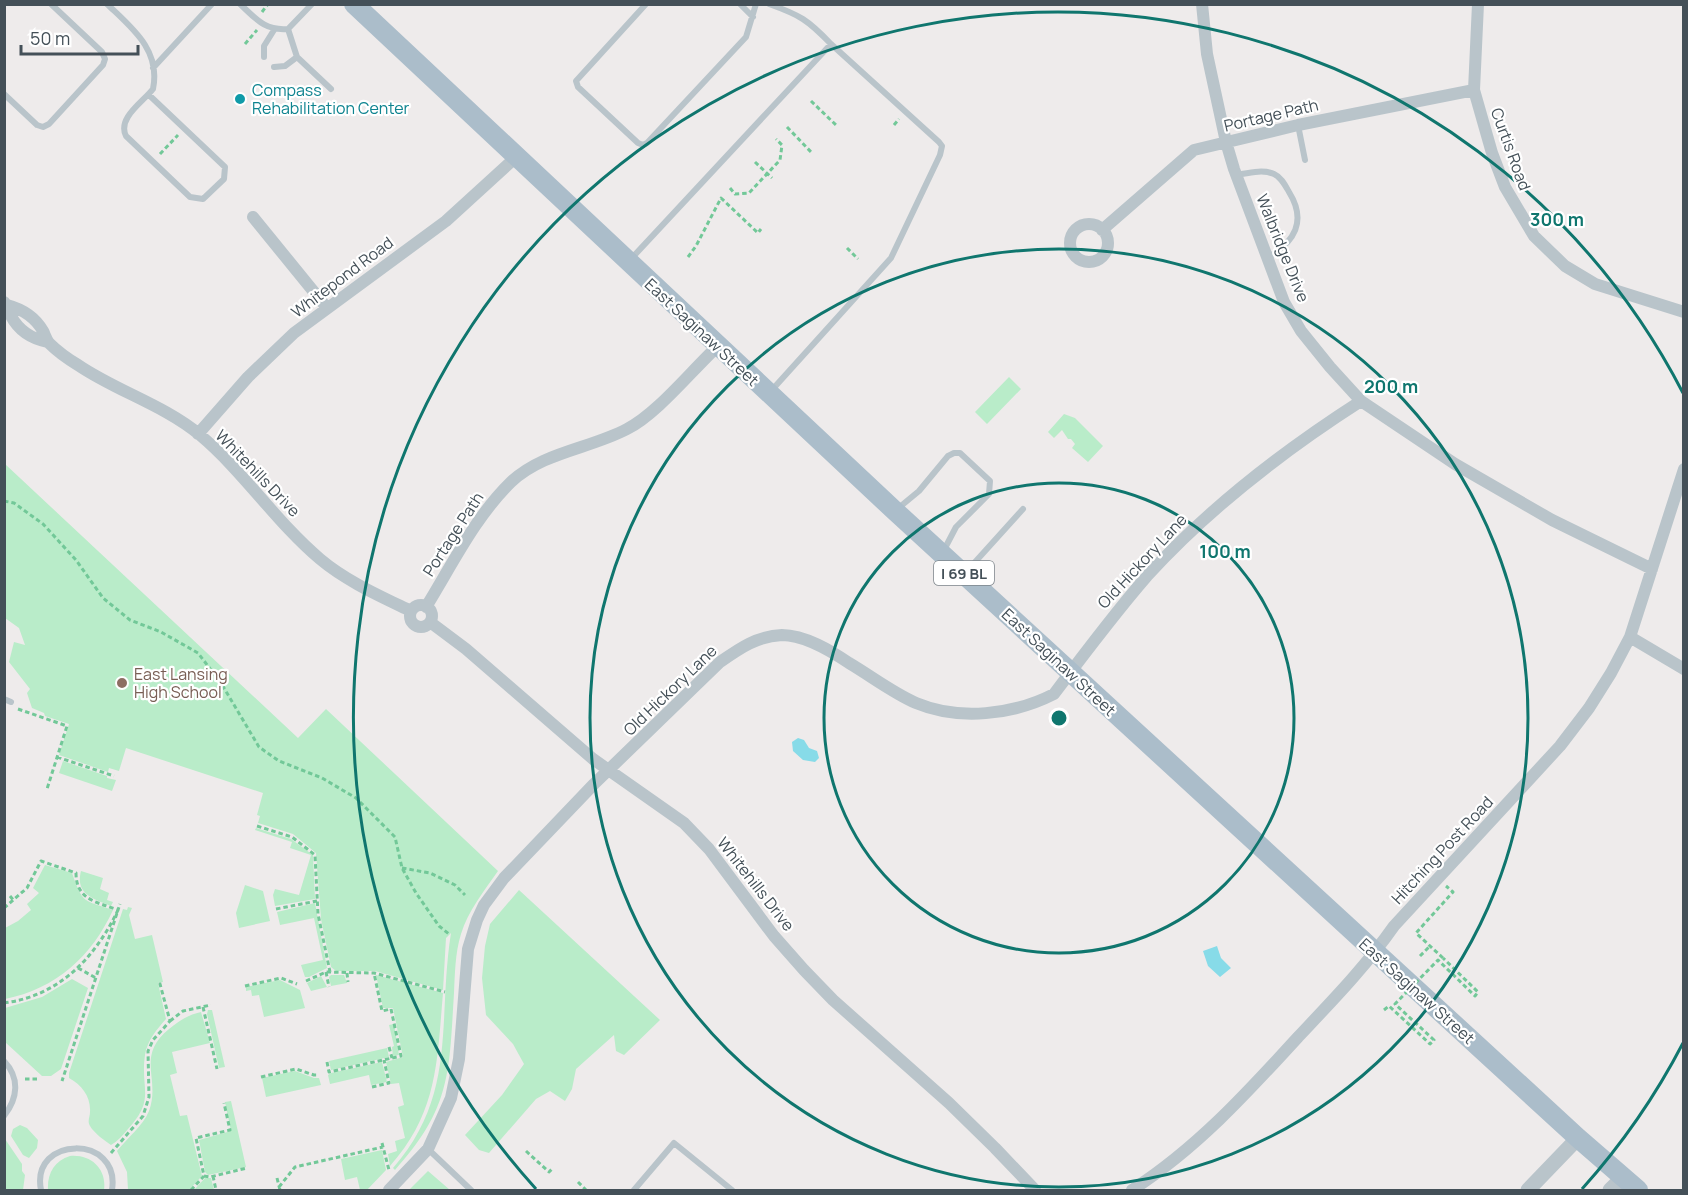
<svg xmlns="http://www.w3.org/2000/svg" width="1688" height="1195" viewBox="0 0 1688 1195" font-family="Manrope,sans-serif">
  <style>
    .green { fill: #b9ecc9 }
    .water { fill: #87dbe8 }
    .lines { fill: none; stroke-linecap: round; stroke-linejoin: round }
    .path { stroke: #72c898; stroke-width: 3; stroke-dasharray: 4.5 3; stroke-linecap: butt }
    .service { stroke: #b9c4ca; stroke-width: 6 }
    .minor { stroke: #b9c4ca; stroke-width: 12 }
    .tertiary { stroke: #b9c4ca; stroke-width: 15 }
    .primary { stroke: #abbdca; stroke-width: 20 }
    .path-bridge { stroke: #72c898; stroke-width: 3; stroke-dasharray: 4.5 3; stroke-linecap: butt }
    .ring { fill: none; stroke: #0f766e; stroke-width: 3 }
    .culture-dot { fill: #0f9aa8; stroke: #fff; stroke-width: 2 }
    .education-dot { fill: #8d6e63; stroke: #fff; stroke-width: 2 }
    .labels { text-anchor: middle; dominant-baseline: central; stroke-width: 4.5; stroke-linejoin: round; paint-order: stroke }
    .shield { fill: #fff; stroke: #7c848a; stroke-width: 1.5 }
    .shield-label { font-size: 15px; font-weight: bold; fill: #445058 }
    .culture-label { font-size: 16px; fill: #0d838f; stroke: #fff; text-anchor: start }
    .street-label { font-size: 16px; fill: #445058; stroke: #fff }
    .education-label { font-size: 16px; fill: #785e54; stroke: #fff; text-anchor: start }
    .centre { fill: #0f766e; stroke: #fff; stroke-width: 3 }
    .ring-label { font-size: 18px; text-anchor: middle; font-weight: bold; fill: #0f766e; stroke: #fff; stroke-width: 4.5; stroke-linejoin: round; paint-order: stroke }
  </style>
  <rect width="100%" height="100%" fill="#eeebeb"/>
  <path class="green" d="M1009,377L1021,389L987,424L975,412Z
    M1064,414L1075,418L1103,446L1088,462L1072,448L1075,444L1071,439H1068L1062,430L1054,438L1048,432Z
    M5,464L298,738L326,709L498,871C484,891 468,911 461,934C455,953 455,974 454,993C449,1073 451,1108 395,1170L393,1168C458,1094 437,1021 451,933L446,938L443,990L375,971H336L331,967L321,919L316,853L293,834L258,823L260,816L257,815L263,793L126,748L119,771L109,768L108,772L59,755L69,724L45,716L44,713L32,708L27,693L30,689L9,662L14,642L25,645L19,628L5,618Z
    M63,761L107,776V778L116,780L112,791L59,773Z
    M256,828L291,839L313,855L315,899L275,906L273,895L275,889L299,895L311,855L290,848L292,842L255,830Z
    M45,865L72,873C83,904 83,900 113,910C92,956 56,989 5,999V928L18,921L31,910L27,904L39,893L33,888Z
    M81,871L103,878L100,889L109,893L107,900L113,902L111,906C93,899 75,894 81,871Z
    M245,885L263,891L270,921L239,928L236,913Z
    M519,890L660,1020L624,1055L616,1051L614,1035L576,1069L572,1089L565,1101L550,1091L536,1099L489,1153L479,1150L465,1135L502,1095L524,1064L513,1044L486,1015L482,978L485,946L490,924Z
    M315,903L327,968L309,977H305L301,965L323,960L314,918L280,925L277,912Z
    M128,907L132,908L129,915L135,939L152,935L163,982L158,983L166,1019C157,1029 147,1041 145,1055C140,1089 156,1099 128,1129C123,1135 118,1141 111,1145C105,1141 94,1133 90,1126C87,1121 90,1117 90,1112C91,1097 82,1085 69,1078V1073L123,909L127,910Z
    M331,975H344L347,983L331,986L329,977Z
    M376,975L443,993C437,1061 438,1112 390,1166L388,1154L397,1151L395,1141L405,1138L398,1107L404,1105L399,1083L391,1084L386,1062L403,1057L393,1008H383Z
    M321,976L327,987L311,991L307,983Z
    M72,979L88,988L61,1069L51,1076H42L5,1042V1008L42,997Z
    M280,980L300,990L305,1008L264,1017L259,995L252,996L251,990L246,991V987Z
    M208,1010H212L225,1067L219,1068L207,1014Z
    M201,1012L210,1043L172,1052L177,1073L170,1075L180,1116L187,1115L202,1176L189,1190H128L127,1172L117,1151C127,1138 143,1126 149,1111C161,1078 135,1057 169,1029C180,1020 188,1015 201,1012Z
    M394,1024L399,1055L393,1056L392,1047L394,1046L389,1025Z
    M387,1048L389,1057L331,1070L329,1061Z
    M382,1062L387,1082L371,1085L369,1075L330,1084L328,1075L331,1073Z
    M295,1071L314,1078H319L321,1085L266,1097L262,1078Z
    M231,1101L246,1167L208,1175L205,1172L199,1140L231,1131L225,1102Z
    M20,1125L27,1128L38,1140L37,1148L29,1158L23,1155L11,1136L13,1129Z
    M5,1139L22,1164V1171L25,1175L23,1190H5Z
    M382,1150L386,1170L367,1190H360L357,1177L345,1180L341,1159Z
    M70,1156C91,1154 107,1169 104,1190H48C47,1174 54,1161 70,1156Z
    M428,1171L450,1190H409Z
    M205,1178H211L214,1190H194Z"/>
  <path class="water" d="M798,738L804,740L809,748L817,751L819,758L815,762L803,760L793,751L792,742Z
    M1217,946L1221,958L1231,968L1220,977L1208,966L1203,951Z"/>
  <g class="lines">
    <path class="path" d="M262,12L268,4
      M245,44L257,30
      M811,101L837,126
      M894,125L899,119
      M787,127L812,153
      M160,154L178,135
      M755,162L772,178
      M730,188L735,194L749,193L780,160L782,145L776,139
      M847,248L858,259
      M688,257L696,246L721,198L758,233L761,229
      M4,501L14,503L43,524L76,560L103,598L130,620L161,632L198,653L221,683L259,747L279,761L322,778L356,798L395,837L402,868L416,893L439,926L449,934
      M18,709L67,726L47,789
      M57,757L114,776
      M257,826L292,837L315,855L318,914L330,972
      M402,868L430,873L455,885L465,895
      M10,896L14,901
      M4,908L27,888L41,861L76,873C76,900 97,902 118,910L120,904
      M276,909L317,901
      M1420,956L1430,946
      M1443,958L1416,933L1453,892L1446,886
      M78,968L96,978
      M326,972L329,987
      M347,973L348,982
      M306,981L326,972L374,973L445,992
      M245,986L281,978L297,984
      M4,1003C59,996 95,958 118,910L62,1081
      M203,1007L217,1069
      M1384,1010L1389,1006L1401,1017
      M170,1021L183,1011L211,1005
      M389,1047L392,1058
      M327,1062L329,1072L401,1056L391,1009L382,1011L374,973
      M261,1077L296,1069L314,1075H319
      M25,1079H38
      M372,1087L389,1083L384,1060
      M382,1143L389,1170
      M526,1151L549,1172L553,1168
      M111,1153L143,1116L149,1097L148,1051L153,1040L170,1021L160,984H163
      M204,1176L210,1177L247,1168
      M213,1176L216,1190
      M277,1178L280,1190
      M578,1182L586,1190
      M279,1187L295,1167L383,1147
      M191,1190L204,1176L196,1138L230,1130L224,1103"/>
    <path class="service" d="M107,4C132,28 161,50 153,89C143,102 117,118 126,136L190,197L203,199L224,179L225,167L149,95
      M240,4C256,19 265,31 288,29L312,4
      M646,4L576,81L578,87L638,143L643,145L647,143L746,37L756,4
      M740,4L753,17
      M769,4C800,15 808,20 831,44
      M288,29L297,57L331,89
      M264,57V46L274,30
      M274,67L285,66L297,57
      M153,68L212,4
      M4,94L37,125L43,127L49,124L103,65L105,59L102,52L51,4
      M1298,125L1305,160
      M1236,175C1248,173 1263,169 1274,174C1281,177 1285,185 1289,192C1307,221 1295,242 1267,258
      M630,260L831,44L939,142L942,146L940,155L891,258L771,391
      M896,510L919,491L948,456L954,453H960L990,481L989,494L956,527L944,550
      M967,571L1023,509
      M4,699L11,702
      M4,1061C20,1078 18,1098 4,1116
      M428,1149L471,1190
      M41,1190C30,1135 121,1134 112,1190
      M634,1190L674,1143L732,1190"/>
    <path class="minor" d="M1202,4L1207,54L1226,142L1234,169L1284,302L1301,331L1330,367L1361,401L1455,464L1552,520L1652,569
      M1478,4L1474,90L1492,153L1505,187L1534,236L1565,266L1595,284L1684,312
      M253,217L327,308
      M1070 243a19 19 0 1 1 38 0a19 19 0 1 1-38 0Z
      M1102,230L1194,150L1298,125L1474,90
      M4,302C8,306 9,311 11,316C19,331 32,339 48,342
      M7,305C22,309 35,317 43,331C45,335 46,339 49,343C57,351 68,359 78,365C116,391 164,405 200,435C244,472 276,522 320,559C346,581 380,596 411,611
      M198,434L248,377L294,333L446,221L515,158
      M410 616a11 11 0 1 1 22 0a11 11 0 1 1-22 0Z
      M426,607C452,565 475,517 511,482C543,452 589,449 627,429C657,414 692,370 718,346
      M430,622L466,649L593,759L684,823L709,849L774,936L804,970L833,1000L949,1103L995,1148L1035,1190
      M1630,637L1684,669
      M389,1190L428,1149L451,1098L459,1059L468,949L477,920L484,905L504,878L594,784L720,662C740,648 757,636 782,635C805,635 831,651 849,663C871,676 893,693 916,703C959,721 1013,715 1054,694C1084,654 1114,614 1147,576C1210,507 1283,451 1361,401
      M1132,1190C1197,1148 1247,1093 1299,1036C1332,1001 1366,966 1394,926L1560,746L1589,708L1611,673L1630,637L1684,469"/>
    <path class="tertiary" d="M1528,1190L1578,1138
      M1610,1190L1623,1177"/>
    <path class="primary" d="M354,4L895,511L1578,1138L1638,1190"/>
    <path class="path-bridge" d="M1401,1017L1430,1044L1434,1040L1395,1004L1438,960L1475,996L1478,992L1443,958"/>
  </g>
  <g class="ring">
    <circle cx="1059" cy="718" r="235"/>
    <circle cx="1059" cy="718" r="469"/>
    <path d="M1683 1043A704 704 0 0 1 1582 1189M536 1189A704 704 0 1 1 1683 393"/>
  </g>
  <circle class="culture-dot" cx="240" cy="99" r="6"/>
  <circle class="education-dot" cx="122" cy="683" r="6"/>
  <g class="labels">
    <rect class="shield" x="934" y="561" width="60" height="24" rx="4.5"/>
    <g class="shield-label">
      <text x="964" y="573">I 69 BL</text>
    </g>
    <g class="culture-label">
      <text x="252" y="90">Compass<tspan x="252" dy="18">Rehabilitation Center</tspan></text>
    </g>
    <g class="street-label">
      <text transform="translate(1271 115) rotate(-13)">Portage Path</text>
      <text transform="translate(1511 149) rotate(70)">Curtis Road</text>
      <text transform="translate(1283 248) rotate(68)">Walbridge Drive</text>
      <text transform="translate(342 277) rotate(-37)">Whitepond Road</text>
      <text transform="translate(702 332) rotate(43)">East Saginaw Street</text>
      <text transform="translate(258 473) rotate(46)">Whitehills Drive</text>
      <text transform="translate(453 534) rotate(-57)">Portage Path</text>
      <text transform="translate(1142 561) rotate(-47)">Old Hickory Lane</text>
      <text transform="translate(1059 662) rotate(43)">East Saginaw Street</text>
      <text transform="translate(670 690) rotate(-44)">Old Hickory Lane</text>
      <text transform="translate(1442 850) rotate(-47)">Hitching Post Road</text>
      <text transform="translate(756 884) rotate(52)">Whitehills Drive</text>
      <text transform="translate(1417 991) rotate(42)">East Saginaw Street</text>
    </g>
    <g class="education-label">
      <text x="134" y="674">East Lansing<tspan x="134" dy="18">High School</tspan></text>
    </g>
  </g>
  <circle cx="1059" cy="718" r="9" class="centre"/>
  <g class="ring-label">
    <text x="1557" y="226">300 m</text>
    <text x="1391" y="393">200 m</text>
    <text x="1225" y="558">100 m</text>
  </g>
  <rect width="1688" height="1195" fill="none" stroke="#445058" stroke-width="12"/>
  <path d="M21 45v9h117v-9" fill="none" stroke="#445058" stroke-width="3"/>
  <text x="30" y="45" font-size="18" fill="#445058" stroke="#ffffff" stroke-width="4.5" paint-order="stroke">50 m</text>
</svg>
